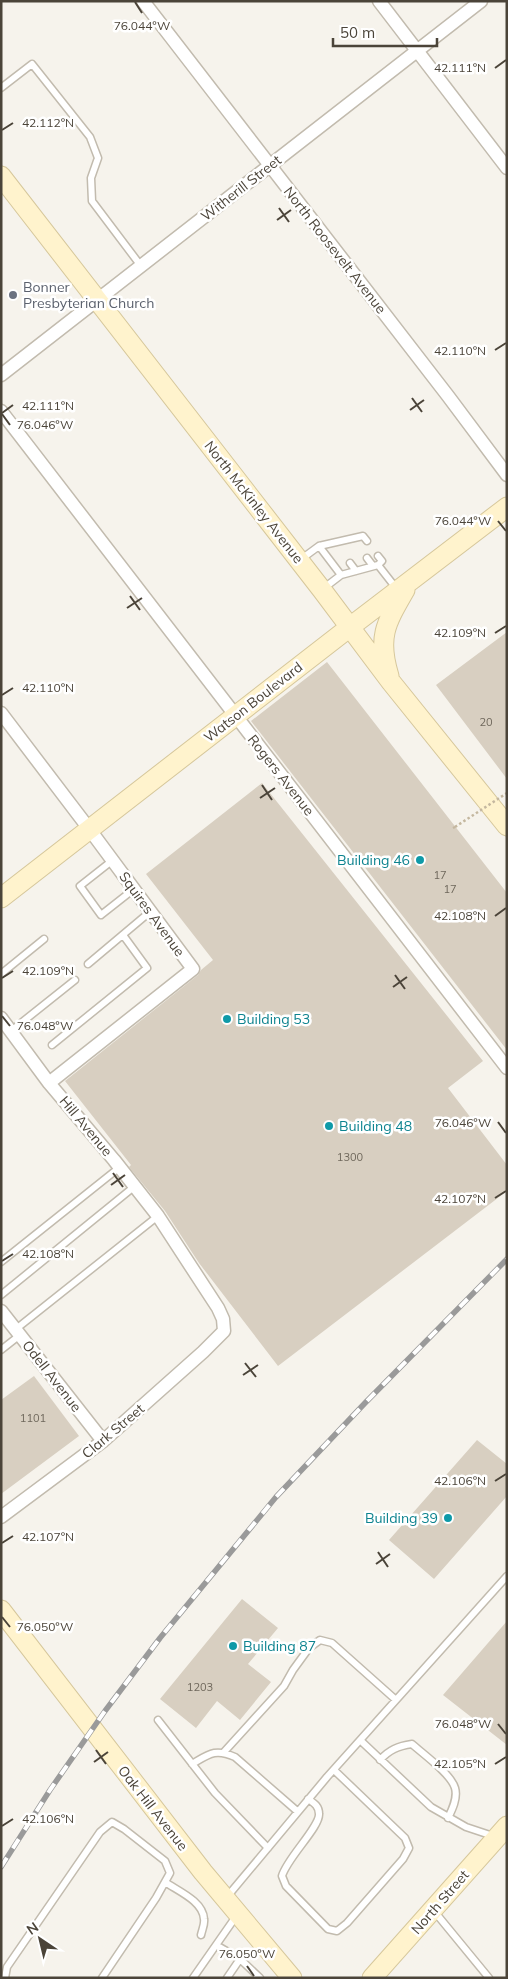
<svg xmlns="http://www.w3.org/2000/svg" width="508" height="1979" viewBox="0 0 508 1979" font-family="Mulish,sans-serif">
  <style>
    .building { fill: #d8cfc1 }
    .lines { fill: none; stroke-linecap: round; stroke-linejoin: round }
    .lane-casing { stroke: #c2bbae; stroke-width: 9 }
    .street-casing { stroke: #c2bbae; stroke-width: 15 }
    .secondary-casing { stroke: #d6c79b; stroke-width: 21 }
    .path { stroke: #c4b79f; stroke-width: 2.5; stroke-dasharray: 2.5 2.5; stroke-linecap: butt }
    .lane { stroke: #fff; stroke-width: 6 }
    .street { stroke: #fff; stroke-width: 12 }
    .secondary { stroke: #fff3cd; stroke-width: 19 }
    .rail-casing { stroke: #9a9a9a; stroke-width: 5.5 }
    .rail { stroke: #fff; stroke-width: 4; stroke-dasharray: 11; stroke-linecap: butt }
    .path-bridge { stroke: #c4b79f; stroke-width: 2.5; stroke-dasharray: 2.5 2.5; stroke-linecap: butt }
    .ticks { fill: none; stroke: #4b4439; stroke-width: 2 }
    .worship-dot { fill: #6b7280; stroke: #fff; stroke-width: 2 }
    .culture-dot { fill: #0f9aa8; stroke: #fff; stroke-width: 2 }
    .labels { text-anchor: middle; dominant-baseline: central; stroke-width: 5; stroke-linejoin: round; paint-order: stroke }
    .number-label { font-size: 11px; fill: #6e675b }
    .street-label { font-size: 14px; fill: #4b4439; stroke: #fff }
    .worship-label { font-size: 14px; fill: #5b616d; stroke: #fff; text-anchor: start }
    .culture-label { font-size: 14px; fill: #0d838f; stroke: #fff; text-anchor: start }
    .ticks-label { font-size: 12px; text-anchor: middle; fill: #4b4439; stroke: #fff; stroke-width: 5; stroke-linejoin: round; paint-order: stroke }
  </style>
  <rect width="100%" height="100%" fill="#f6f3ec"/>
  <path class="building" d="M507,632V779L436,685Z
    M327,662L507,893V1050L251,721Z
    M262,783L483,1061L448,1088L507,1165V1191L278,1366L199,1263L165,1211L129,1167L131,1165L65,1081L198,975L201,970L213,960L146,874Z
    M34,1376L79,1436L1,1494V1400Z
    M477,1440L507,1464V1496L434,1579L389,1540Z
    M242,1599L278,1628L248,1664L271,1682L240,1720L217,1701L196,1728L160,1699Z
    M507,1621V1745L443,1695Z"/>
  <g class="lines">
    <g class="lane-casing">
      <path id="lane" d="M1,88L32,64L90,137L98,158L91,178L92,201L141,266
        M319,546L341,575L378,565
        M378,556L382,561L378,565L396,588
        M367,558L373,566
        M300,560L319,546L363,536L367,541
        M350,563L356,571
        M324,588L341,575
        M113,860L80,886L101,915L134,889
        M88,964L151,911
        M1,974L44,939
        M11,1031L75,980
        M52,1045L147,968L123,935
        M1,1262L120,1167
        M1,1295L135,1186
        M16,1329L158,1216
        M1,1350L20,1335
        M158,1720L215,1793L268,1848
        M360,1740L431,1807L466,1827L496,1837
        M224,1752L284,1686L293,1670L309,1648L320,1640L332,1643L396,1700
        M380,1760C389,1750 398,1746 412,1744C423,1754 451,1774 455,1788C458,1798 452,1810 448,1818
        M192,1764C209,1754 215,1748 235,1757L297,1811
        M308,1799C314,1803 319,1806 319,1814C320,1827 287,1858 282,1876L286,1886L328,1929L337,1931L347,1923L403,1859L409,1848L405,1838L334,1770
        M165,1882C178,1891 203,1901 204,1919C205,1924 202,1930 201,1935
        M226,1898L327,1777L507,1576
        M434,1911L489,1978
        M216,1945L240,1959L227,1978
        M240,1959L260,1978
        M5,1978L7,1967L100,1832L112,1822L124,1829L165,1861L170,1873L156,1898L102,1978
        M193,1978L237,1915"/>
    </g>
    <g class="street-casing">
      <path id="street" d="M143,1L448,396L507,475
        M379,1L507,168
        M1,375L481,1
        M1,411L507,1068
        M1,713L90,830L193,969L49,1083
        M1,1018L49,1083L114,1160L158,1216L218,1308L223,1319L224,1331L203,1352L103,1441L1,1517
        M1,1311L103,1441"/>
    </g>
    <g class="secondary-casing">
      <path id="secondary" d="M1,176L322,590L391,682L507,826
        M389,676C377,637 386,623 405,590
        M1,898L350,627L507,507
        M1,1610L203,1872L292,1978
        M372,1978L507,1826"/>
    </g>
    <path class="path" d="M453,828L455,827"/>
    <use href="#lane" class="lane"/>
    <use href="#street" class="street"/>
    <use href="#secondary" class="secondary"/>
    <g class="rail-casing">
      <path id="rail" d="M1,1867L50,1790L105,1711L160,1638L276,1497L365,1403L507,1259"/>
    </g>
    <use href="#rail" class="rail"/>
    <path class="path-bridge" d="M455,827L507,793"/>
  </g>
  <path class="ticks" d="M135,2L142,13M495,68L506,60M2,130L13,123M279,208L289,222M277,220L291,210M495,350L506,343M412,398L422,412M410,410L424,400M2,413L13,405M2,414L10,425M498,521L506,531M130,596L140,610M127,608L142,598M495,633L506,626M2,695L13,688M262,785L272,800M260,798L275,788M495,916L506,908M395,975L405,989M2,978L13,971M393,987L407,977M2,1016L10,1026M498,1122L506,1133M113,1173L123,1187M111,1185L125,1175M495,1198L506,1191M2,1261L13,1254M245,1363L256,1377M243,1375L258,1365M495,1481L506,1474M2,1543L13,1536M378,1552L388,1567M376,1564L390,1554M2,1617L10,1627M498,1724L506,1734M96,1750L106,1764M94,1762L108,1752M495,1764L506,1757M2,1826L13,1819M247,1966L254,1976"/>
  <circle class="worship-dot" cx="13" cy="295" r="5"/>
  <g class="culture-dot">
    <circle cx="420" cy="860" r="5"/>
    <circle cx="227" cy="1019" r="5"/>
    <circle cx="329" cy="1126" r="5"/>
    <circle cx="448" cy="1518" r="5"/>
    <circle cx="233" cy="1646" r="5"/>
  </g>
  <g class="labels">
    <g class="number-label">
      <text x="486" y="722">20</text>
      <text x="440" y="875">17</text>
      <text x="450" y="889">17</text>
      <text x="350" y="1157">1300</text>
      <text x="33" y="1418">1101</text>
      <text x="200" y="1687">1203</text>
    </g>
    <g class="street-label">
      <text transform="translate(241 188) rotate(-38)">Witherill Street</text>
      <text transform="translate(335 250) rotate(52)">North Roosevelt Avenue</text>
      <text transform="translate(254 502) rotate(52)">North McKinley Avenue</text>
      <text transform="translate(253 702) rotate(-38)">Watson Boulevard</text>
      <text transform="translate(281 775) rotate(52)">Rogers Avenue</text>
      <text transform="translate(152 914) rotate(54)">Squires Avenue</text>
      <text transform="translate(86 1126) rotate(50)">Hill Avenue</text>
      <text transform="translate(52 1376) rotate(52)">Odell Avenue</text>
      <text transform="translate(113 1431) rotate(-40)">Clark Street</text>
      <text transform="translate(153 1808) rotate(52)">Oak Hill Avenue</text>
      <text transform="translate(440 1902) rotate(-49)">North Street</text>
    </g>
    <g class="worship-label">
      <text x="23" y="287">Bonner<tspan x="23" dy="16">Presbyterian Church</tspan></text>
    </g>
    <g class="culture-label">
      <text x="410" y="860" text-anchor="end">Building 46</text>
      <text x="237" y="1019">Building 53</text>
      <text x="339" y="1126">Building 48</text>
      <text x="438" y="1518" text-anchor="end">Building 39</text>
      <text x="243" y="1646">Building 87</text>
    </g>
  </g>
  <g class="ticks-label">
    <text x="142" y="30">76.044°W</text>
    <text x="460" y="72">42.111°N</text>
    <text x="48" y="127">42.112°N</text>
    <text x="460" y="355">42.110°N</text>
    <text x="48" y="410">42.111°N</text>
    <text x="45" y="429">76.046°W</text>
    <text x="463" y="525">76.044°W</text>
    <text x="460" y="637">42.109°N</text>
    <text x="48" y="692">42.110°N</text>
    <text x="460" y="920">42.108°N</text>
    <text x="48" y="975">42.109°N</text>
    <text x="45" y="1030">76.048°W</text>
    <text x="463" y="1127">76.046°W</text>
    <text x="460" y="1203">42.107°N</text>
    <text x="48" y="1258">42.108°N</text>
    <text x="460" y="1485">42.106°N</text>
    <text x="48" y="1541">42.107°N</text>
    <text x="45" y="1631">76.050°W</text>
    <text x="463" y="1728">76.048°W</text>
    <text x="460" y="1768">42.105°N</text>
    <text x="48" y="1823">42.106°N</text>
    <text x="247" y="1958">76.050°W</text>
  </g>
  <rect width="508" height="1979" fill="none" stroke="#4b4439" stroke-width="5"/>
  <g transform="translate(40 1939) rotate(325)" stroke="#ffffff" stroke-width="4" paint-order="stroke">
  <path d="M0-4L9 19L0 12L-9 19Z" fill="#4b4439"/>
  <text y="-8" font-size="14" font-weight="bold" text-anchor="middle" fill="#4b4439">N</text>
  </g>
  <path d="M333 38v8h104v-8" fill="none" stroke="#4b4439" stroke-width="2.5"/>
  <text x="340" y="38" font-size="15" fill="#4b4439" stroke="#ffffff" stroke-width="4" paint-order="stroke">50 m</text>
</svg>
